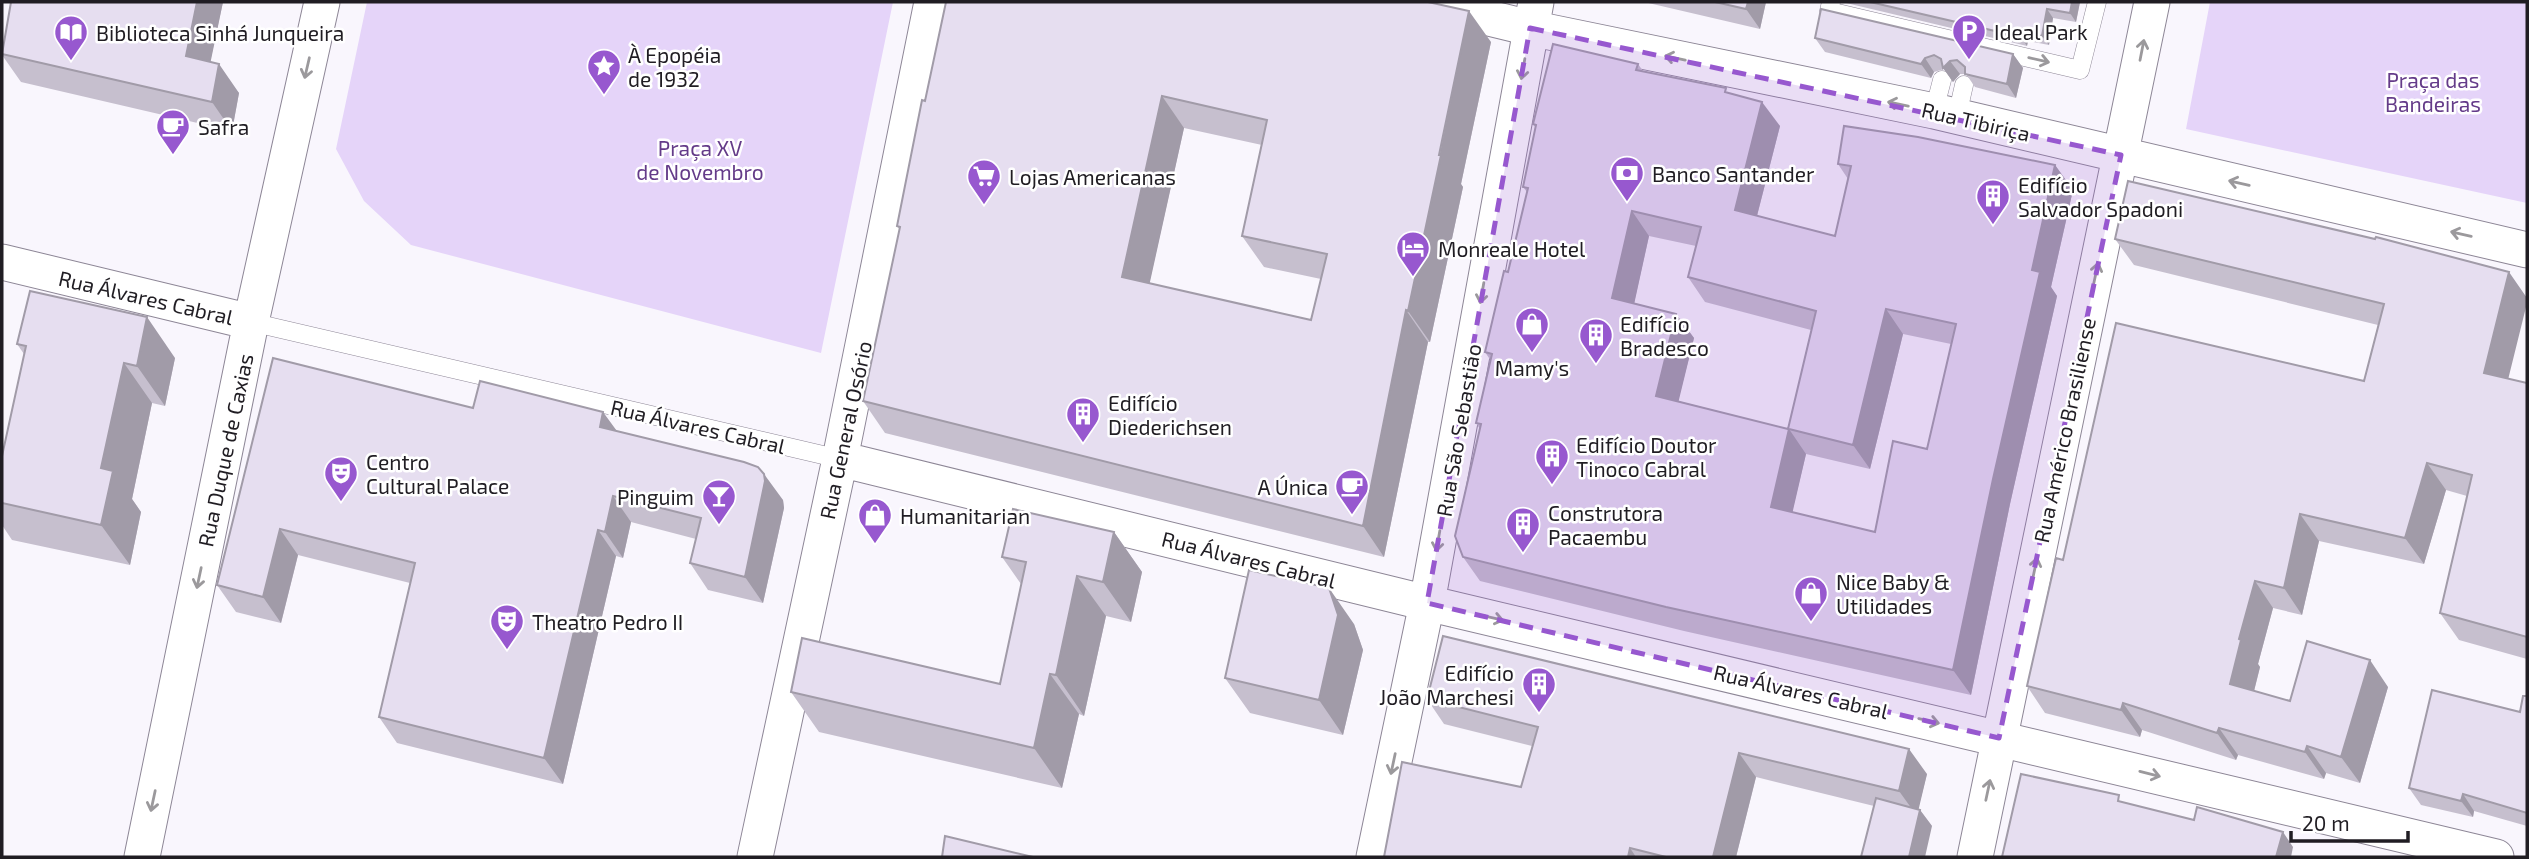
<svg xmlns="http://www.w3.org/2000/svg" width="2529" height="859" viewBox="0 0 2529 859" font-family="'Exo 2',sans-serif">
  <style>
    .green { fill: #e5d4f9 }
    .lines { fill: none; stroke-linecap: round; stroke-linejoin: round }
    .lane-casing { stroke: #8d8696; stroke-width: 19 }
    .street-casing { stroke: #8d8696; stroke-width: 37 }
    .lane { stroke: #fff; stroke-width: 18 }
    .street { stroke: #fff; stroke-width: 35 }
    .wall { fill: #c6bfce; fill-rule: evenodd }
    .shaded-wall { fill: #a19ba8 }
    .building { fill: #e6def0; stroke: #a19ba8; stroke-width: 2; fill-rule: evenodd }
    .oneway { stroke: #9b999c }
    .marked { fill: #9758cf; fill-opacity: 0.2; stroke: #9758cf; stroke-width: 5; stroke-dasharray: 14 9; stroke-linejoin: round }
    .labels { text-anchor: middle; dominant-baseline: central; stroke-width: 5; stroke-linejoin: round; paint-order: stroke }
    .poi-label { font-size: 21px; fill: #201d23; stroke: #fff; text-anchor: start }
    .park-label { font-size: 21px; fill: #643b89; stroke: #fff }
    .street-label { font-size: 21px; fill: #201d23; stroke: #fff }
  </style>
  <rect width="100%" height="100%" fill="#f9f6fd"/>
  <path class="green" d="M367,2H893L821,353L411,245L364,201L336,149Z
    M2210,2H2527V203L2186,129Z"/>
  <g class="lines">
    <g class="lane-casing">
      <path id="lane" d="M1831,2L1829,11L2080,70L2097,2
        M1934,111L1942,80
        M1957,116L1964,85
        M251,322L840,459"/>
    </g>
    <g class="street-casing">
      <path id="street" d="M1423,2L1530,28L1934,111L2527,250
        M2,262L251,322
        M840,459L1427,603L2496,857
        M142,857L251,322L322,2
        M755,857L840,459L932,2
        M1374,857L1427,603L1536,2
        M1975,857L2152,2"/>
    </g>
    <use href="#lane" class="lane"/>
    <use href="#street" class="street"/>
  </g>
  <path class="wall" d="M11,2H223L210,62L239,93L232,131L21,82L2,55Z
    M1644,2H1766L1760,29Z
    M1842,2H2080L2076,22L2053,18L2049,45L2028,41L2027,46Z
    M1815,38L2013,54L2023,68L2016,98L1975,87L1966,74H1960L1953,82L1944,69L1934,72L1931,78L1825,52Z
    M1491,42L1461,184L1463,187L1430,342H1428L1384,557L885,433L863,401L900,230L897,226L925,101ZM1184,128L1262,145L1242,236L1264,267L1321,279L1311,320L1149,284Z
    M1638,64L1643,71L1729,94L1780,126L1757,216L1835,236L1848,179L1838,164L2055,165L2073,190L2051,287L2057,296L2010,504L1971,695L1684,631L1480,581L1463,557L1480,429L1476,423L1491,361L1485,352L1508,272L1527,192L1523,187L1536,128L1533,124ZM1649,236L1696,246L1688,277L1705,302L1811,330L1788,429L1678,401L1694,338L1676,314L1634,303ZM1903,334L1951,344L1927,449L1875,532L1792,512L1806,454L1870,469Z
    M2115,239H2375L2508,379L2527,383V659L2459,640L2440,613L2467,496L2446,490L2424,564L2319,541L2302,615L2273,608L2258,664L2260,667L2254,691L2290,701L2388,687L2360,783L2326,773L2324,779L2238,755L2236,760L2142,730L2140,737L2045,713L2027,686L2063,560L2364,381L2378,325L2134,265Z
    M17,344L175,358L165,406L152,403L132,499L141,512L130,565L12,540L2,525V456L24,354Z
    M273,358L473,408L617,431L783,500L784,508L763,603L708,590L690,563L696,539L631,522L623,558L616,556L563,784L397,743L379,717L410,583L298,555L281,623L236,612L217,585Z
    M1114,532L1142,572L1131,622L1106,616L1084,716L1079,714L1062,788L819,732L791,692L1000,684L1021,584L1002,557Z
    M1354,624L1363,650L1343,735L1250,713L1225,678Z
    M2527,696V826L2474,811L2473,817L2421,805L2409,788L2520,712Z
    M1427,699L1927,774L1918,809L1920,810L1932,826L1874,806L1756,777L1736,857H1384L1521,787L1532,746L1444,724Z"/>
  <path class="shaded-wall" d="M197,2H223L206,84L186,56Z
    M1748,2H1766L1760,29L1746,9Z
    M2072,2H2080L2076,22L2070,13Z
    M2047,9L2053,18L2049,45L2042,36Z
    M1469,11L1491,42L1461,184L1463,187L1430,342L1408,311Z
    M2022,32L2028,41L2027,46L2021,37Z
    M2013,54L2023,68L2016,98L2007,84Z
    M1925,58L1934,72L1931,78L1921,64Z
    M1950,61L1960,74L1953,82L1943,68Z
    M219,64L239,93L232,131L212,102Z
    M1162,96L1184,128L1144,309L1122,277Z
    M1762,102L1780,126L1752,235L1735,210Z
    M2055,165L2073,190L2051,287L2057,296L2010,504L1971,695L1953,670L2032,270Z
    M1632,211L1649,236L1630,323L1612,298Z
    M2509,272L2527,298V303L2503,400L2484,373Z
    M1886,309L1903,334L1870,469L1853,445Z
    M1406,310L1428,342L1384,557L1363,526Z
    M1676,314L1694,338L1674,420L1656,396Z
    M147,317L175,358L165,406L137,366Z
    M124,363L152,403L132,499L141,512L130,565L101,525V468Z
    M603,412L622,438L600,427Z
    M1789,429L1806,454L1788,532L1771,507Z
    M2427,463L2446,490L2424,564L2405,538Z
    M764,474L783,500L784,508L763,603L745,577Z
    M613,496L631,522L623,558L605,532Z
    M2300,514L2319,541L2302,615L2284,588Z
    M280,529L298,555L281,623L263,597Z
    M598,530L616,556L563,784L544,758Z
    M1114,532L1142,572L1131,622L1103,582Z
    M1077,576L1106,616L1084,716L1056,675Z
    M2255,581L2273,608L2258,664L2260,667L2249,711L2230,684L2239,639Z
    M1329,588L1354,624L1363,650L1343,735L1319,700Z
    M2370,660L2388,687L2360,783L2341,757Z
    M1050,674L1079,714L1062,788L1034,748Z
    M2123,703L2142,730L2140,737L2121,710Z
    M2219,728L2238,755L2236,760L2217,733Z
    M2307,746L2326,773L2324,779L2305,752Z
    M1909,749L1927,774L1917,816L1899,791Z
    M1739,753L1756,777L1736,857H1713Z
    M2463,794L2474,811L2473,817L2461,801Z
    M1920,810L1932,826L1925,857H1909Z
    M2283,832L2293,847L2291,857H2276Z
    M1630,848L1636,857H1628Z"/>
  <path class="building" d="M11,2H197L186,56L219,64L212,102L2,54Z
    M946,2H1428L1469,11L1439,155H1441L1408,311L1406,310L1363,526L863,401L900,227L897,226L922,100L925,101ZM1162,96L1267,120L1242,236L1327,254L1311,320L1122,277Z
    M1715,2H1748L1746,9Z
    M1870,2H2072L2070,13L2047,9L2042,36L2022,32L2021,37Z
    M1821,9L2013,54L2007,84L1965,74V67L1957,60L1950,61L1943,68L1941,59L1934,55L1925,58L1921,64L1815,38Z
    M1553,44L1638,64L1636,70L1726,88L1725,92L1762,102L1735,210L1835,236L1851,166L1838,164L1844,126L1918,137L2055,165L2032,270L2040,272L1993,479L1953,670L1666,607L1463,557L1455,536L1481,424L1476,423L1492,354L1485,352L1504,271L1508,272L1528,188L1523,187L1536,125L1533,124ZM1632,211L1701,227L1688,277L1816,311L1788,429L1656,396L1676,314L1612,298ZM1886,309L1956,324L1927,449L1893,441L1875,532L1771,507L1789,429L1853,445Z
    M2128,181L2375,239L2376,237L2509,272L2484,373L2527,383V637L2440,613L2472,475L2427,463L2405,538L2300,514L2284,588L2255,581L2239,639L2241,640L2230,684L2290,701L2307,641L2370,660L2341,757L2307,746L2305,752L2219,728L2217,733L2123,703L2121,710L2027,686L2056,558L2063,560L2116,323L2364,381L2384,304L2115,239Z
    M30,291L147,317L137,366L124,363L101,468L113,471L101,525L2,503V456L26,346L17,344Z
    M273,358L473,408L480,381L603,412L600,427L744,462L758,467L764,474L765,481L745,577L690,563L701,518L613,496L605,532L598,530L544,758L379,717L415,563L280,529L263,597L217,585Z
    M1013,509L1114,532L1103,582L1077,576L1056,675L1050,674L1034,748L791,692L802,638L1000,684L1026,562L1002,557Z
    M1249,570L1329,588L1338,615L1319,700L1225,678Z
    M1443,636L1909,749L1899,791L1739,753L1713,857H1666L1630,848L1628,857H1384L1402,762L1521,787L1538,727L1427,699Z
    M2432,690L2520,712L2523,696H2527V813L2463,794L2461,801L2409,788Z
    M2021,774L2119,795L2118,801L2194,820L2197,807L2283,832L2276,857H2002Z
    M1876,798L1920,810L1909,857H1861Z
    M945,836L1033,857H942Z"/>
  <defs><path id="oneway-shaft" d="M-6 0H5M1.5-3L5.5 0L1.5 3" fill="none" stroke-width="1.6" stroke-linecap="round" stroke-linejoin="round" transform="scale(1.75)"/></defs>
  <g class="oneway">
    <use href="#oneway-shaft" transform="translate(2142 50) rotate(-79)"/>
    <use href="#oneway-shaft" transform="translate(1675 58) rotate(-168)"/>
    <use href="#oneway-shaft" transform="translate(2039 60) rotate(13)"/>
    <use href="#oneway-shaft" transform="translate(307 68) rotate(103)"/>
    <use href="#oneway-shaft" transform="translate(1523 69) rotate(100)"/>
    <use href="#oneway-shaft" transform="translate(1898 104) rotate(-168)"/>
    <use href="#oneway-shaft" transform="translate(2239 183) rotate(-167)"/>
    <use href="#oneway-shaft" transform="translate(2461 234) rotate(-167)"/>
    <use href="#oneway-shaft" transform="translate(2096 273) rotate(-78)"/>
    <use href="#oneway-shaft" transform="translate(1482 293) rotate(100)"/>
    <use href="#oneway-shaft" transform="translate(1438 541) rotate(100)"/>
    <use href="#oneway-shaft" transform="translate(2035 568) rotate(-78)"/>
    <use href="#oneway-shaft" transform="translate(199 578) rotate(102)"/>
    <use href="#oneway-shaft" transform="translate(1493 618) rotate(13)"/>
    <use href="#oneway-shaft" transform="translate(1929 721) rotate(13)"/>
    <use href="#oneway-shaft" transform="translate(1393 764) rotate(102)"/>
    <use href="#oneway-shaft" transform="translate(2150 774) rotate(14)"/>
    <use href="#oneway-shaft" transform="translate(1988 790) rotate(-78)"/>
    <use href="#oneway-shaft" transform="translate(153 801) rotate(102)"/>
  </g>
  <path class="marked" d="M1530,28L2121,155L1999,738L1427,603Z"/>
  <defs>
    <g id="parking-pin" transform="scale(1.75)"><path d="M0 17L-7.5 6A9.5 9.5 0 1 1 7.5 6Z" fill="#9758cf" stroke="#fff"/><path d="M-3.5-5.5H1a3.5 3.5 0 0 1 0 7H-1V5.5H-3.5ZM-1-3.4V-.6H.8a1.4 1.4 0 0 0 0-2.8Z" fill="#fff"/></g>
    <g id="library-pin" transform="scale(1.75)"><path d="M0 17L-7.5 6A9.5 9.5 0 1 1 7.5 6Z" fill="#9758cf" stroke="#fff"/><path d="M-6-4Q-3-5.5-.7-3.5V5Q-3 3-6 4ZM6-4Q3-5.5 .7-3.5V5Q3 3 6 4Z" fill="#fff"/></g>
    <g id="sight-pin" transform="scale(1.75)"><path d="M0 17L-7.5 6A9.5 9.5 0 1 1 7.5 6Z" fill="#9758cf" stroke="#fff"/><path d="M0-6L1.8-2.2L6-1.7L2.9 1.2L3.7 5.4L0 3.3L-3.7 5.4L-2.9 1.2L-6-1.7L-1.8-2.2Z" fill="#fff"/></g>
    <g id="cafe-pin" transform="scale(1.75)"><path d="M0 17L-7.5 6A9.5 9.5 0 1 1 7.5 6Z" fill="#9758cf" stroke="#fff"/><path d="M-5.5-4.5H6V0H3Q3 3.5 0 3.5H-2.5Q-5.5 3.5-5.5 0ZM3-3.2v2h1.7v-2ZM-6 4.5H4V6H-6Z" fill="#fff"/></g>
    <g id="bank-pin" transform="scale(1.75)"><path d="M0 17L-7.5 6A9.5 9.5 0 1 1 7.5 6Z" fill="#9758cf" stroke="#fff"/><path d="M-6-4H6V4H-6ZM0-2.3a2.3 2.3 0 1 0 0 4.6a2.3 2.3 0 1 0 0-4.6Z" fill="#fff"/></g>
    <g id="supermarket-pin" transform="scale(1.75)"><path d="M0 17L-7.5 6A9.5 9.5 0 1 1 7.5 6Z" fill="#9758cf" stroke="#fff"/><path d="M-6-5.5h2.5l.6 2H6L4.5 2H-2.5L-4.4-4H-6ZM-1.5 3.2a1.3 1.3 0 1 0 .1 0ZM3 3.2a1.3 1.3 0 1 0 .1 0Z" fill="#fff"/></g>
    <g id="building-pin" transform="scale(1.75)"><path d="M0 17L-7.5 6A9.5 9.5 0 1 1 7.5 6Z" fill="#9758cf" stroke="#fff"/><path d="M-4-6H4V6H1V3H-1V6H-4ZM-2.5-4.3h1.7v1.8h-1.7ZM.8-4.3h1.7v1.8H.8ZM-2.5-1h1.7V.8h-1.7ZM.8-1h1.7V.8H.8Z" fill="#fff"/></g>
    <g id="hotel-pin" transform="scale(1.75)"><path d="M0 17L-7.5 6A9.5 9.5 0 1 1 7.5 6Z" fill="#9758cf" stroke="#fff"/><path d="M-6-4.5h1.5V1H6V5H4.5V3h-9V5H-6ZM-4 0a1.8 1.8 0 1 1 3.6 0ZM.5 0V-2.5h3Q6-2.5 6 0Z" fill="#fff"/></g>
    <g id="shop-pin" transform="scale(1.75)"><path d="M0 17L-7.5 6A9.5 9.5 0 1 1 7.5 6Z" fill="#9758cf" stroke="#fff"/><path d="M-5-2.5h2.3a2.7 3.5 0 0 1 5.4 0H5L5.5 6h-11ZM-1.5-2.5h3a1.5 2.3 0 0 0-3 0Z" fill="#fff"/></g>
    <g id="theatre-pin" transform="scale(1.75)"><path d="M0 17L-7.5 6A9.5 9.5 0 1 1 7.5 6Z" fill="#9758cf" stroke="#fff"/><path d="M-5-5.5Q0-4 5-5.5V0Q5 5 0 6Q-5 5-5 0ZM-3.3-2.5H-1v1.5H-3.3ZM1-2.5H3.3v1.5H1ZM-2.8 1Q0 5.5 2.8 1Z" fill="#fff"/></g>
    <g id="bar-pin" transform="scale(1.75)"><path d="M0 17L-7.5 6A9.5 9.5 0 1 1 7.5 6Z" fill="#9758cf" stroke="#fff"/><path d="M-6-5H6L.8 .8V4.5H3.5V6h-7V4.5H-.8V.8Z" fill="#fff"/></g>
  </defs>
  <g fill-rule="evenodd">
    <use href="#parking-pin" x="1969" y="31"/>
    <use href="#library-pin" x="71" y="32"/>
    <use href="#sight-pin" x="604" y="66"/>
    <use href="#cafe-pin" x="173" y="126"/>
    <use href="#bank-pin" x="1627" y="173"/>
    <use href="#supermarket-pin" x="984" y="176"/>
    <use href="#building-pin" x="1993" y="196"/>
    <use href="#hotel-pin" x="1413" y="248"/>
    <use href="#shop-pin" x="1532" y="324"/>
    <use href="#building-pin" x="1596" y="335"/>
    <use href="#building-pin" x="1083" y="414"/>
    <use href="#building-pin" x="1552" y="456"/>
    <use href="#theatre-pin" x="341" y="473"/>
    <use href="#cafe-pin" x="1352" y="486"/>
    <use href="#bar-pin" x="719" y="496"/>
    <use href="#shop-pin" x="875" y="515"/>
    <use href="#building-pin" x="1523" y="524"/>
    <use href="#shop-pin" x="1811" y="593"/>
    <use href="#theatre-pin" x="507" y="621"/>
    <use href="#building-pin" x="1539" y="684"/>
  </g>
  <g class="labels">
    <g class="poi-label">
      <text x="1994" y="31">Ideal Park</text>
      <text x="96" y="32">Biblioteca Sinhá Junqueira</text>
      <text x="628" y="54">À Epopéia<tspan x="628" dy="24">de 1932</tspan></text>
      <text x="198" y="126">Safra</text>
      <text x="1652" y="173">Banco Santander</text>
      <text x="1009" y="176">Lojas Americanas</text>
      <text x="2018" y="184">Edifício<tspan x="2018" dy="24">Salvador Spadoni</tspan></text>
      <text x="1438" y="248">Monreale Hotel</text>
      <text x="1620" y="323">Edifício<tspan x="1620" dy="24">Bradesco</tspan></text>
      <text x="1532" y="367" text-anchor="middle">Mamy's</text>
      <text x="1108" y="402">Edifício<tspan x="1108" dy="24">Diederichsen</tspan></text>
      <text x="1576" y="444">Edifício Doutor<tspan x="1576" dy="24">Tinoco Cabral</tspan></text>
      <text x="366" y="461">Centro<tspan x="366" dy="24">Cultural Palace</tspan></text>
      <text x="1328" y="486" text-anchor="end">A Única</text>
      <text x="694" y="496" text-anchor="end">Pinguim</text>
      <text x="1548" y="512">Construtora<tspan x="1548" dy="24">Pacaembu</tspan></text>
      <text x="900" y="515">Humanitarian</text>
      <text x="1836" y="581">Nice Baby &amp;<tspan x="1836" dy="24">Utilidades</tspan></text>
      <text x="532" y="621">Theatro Pedro II</text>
      <text x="1514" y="672" text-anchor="end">Edifício<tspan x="1514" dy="24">João Marchesi</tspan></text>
    </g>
    <g class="park-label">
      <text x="2433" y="79">Praça das<tspan x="2433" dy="24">Bandeiras</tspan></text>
      <text x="700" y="147">Praça XV<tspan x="700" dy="24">de Novembro</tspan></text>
    </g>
    <g class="street-label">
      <text transform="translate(1976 121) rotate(13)">Rua Tibiriça</text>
      <text transform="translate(146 297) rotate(13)">Rua Álvares Cabral</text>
      <text transform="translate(698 426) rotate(13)">Rua Álvares Cabral</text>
      <text transform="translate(845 430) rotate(-78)">Rua General Osório</text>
      <text transform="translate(1458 430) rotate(-80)">Rua São Sebastião</text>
      <text transform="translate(2064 430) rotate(-78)">Rua Américo Brasiliense</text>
      <text transform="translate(225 450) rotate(-78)">Rua Duque de Caxias</text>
      <text transform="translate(1249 559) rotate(14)">Rua Álvares Cabral</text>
      <text transform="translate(1801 691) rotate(13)">Rua Álvares Cabral</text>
    </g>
  </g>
  <rect width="2529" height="859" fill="none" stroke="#201d23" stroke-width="7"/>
  <path d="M2291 831v10h117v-10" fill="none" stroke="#201d23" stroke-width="3.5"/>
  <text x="2302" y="831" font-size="21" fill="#201d23" stroke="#ffffff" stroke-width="5" paint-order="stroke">20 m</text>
</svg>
